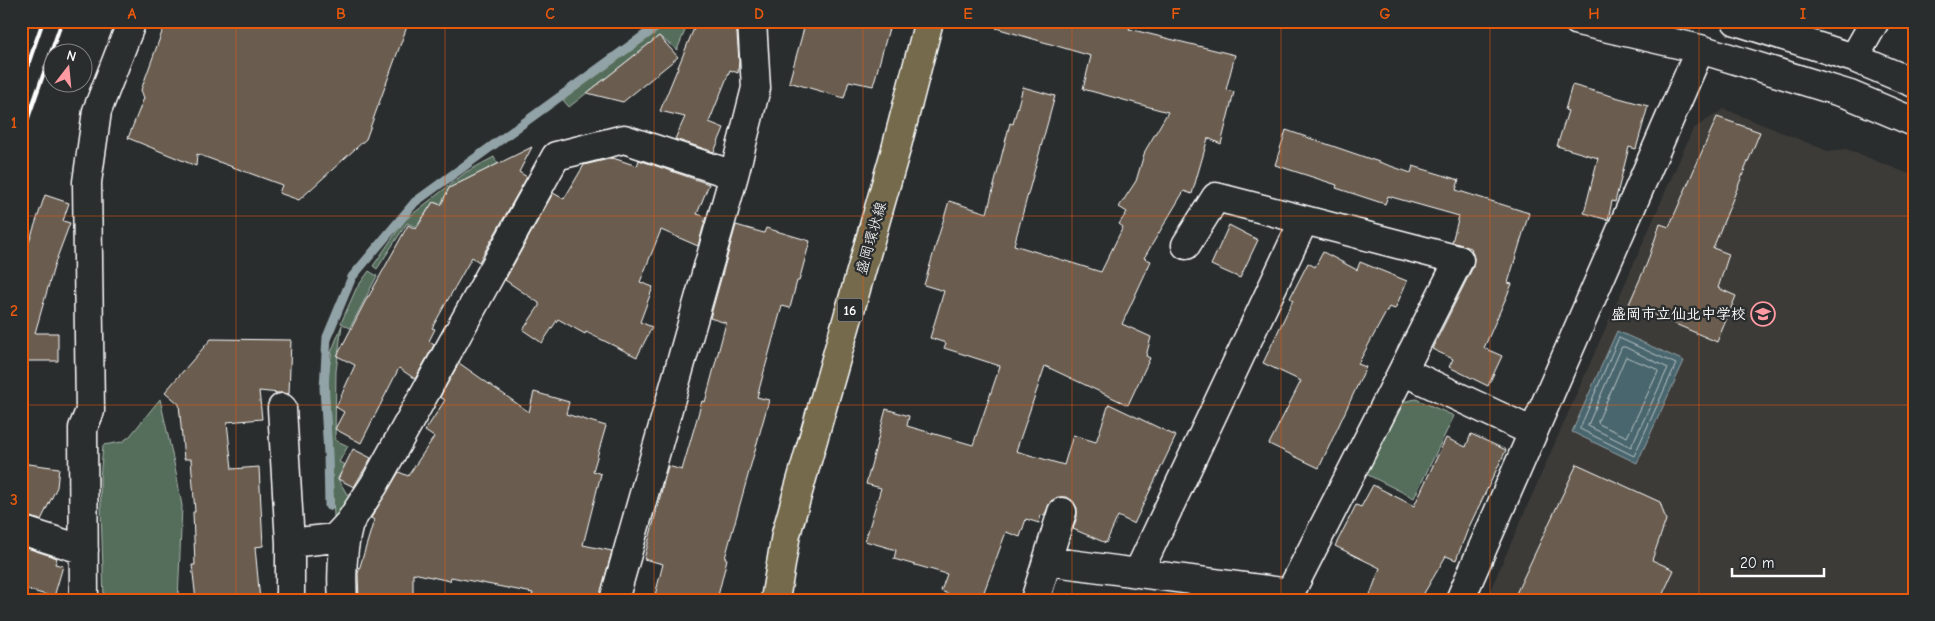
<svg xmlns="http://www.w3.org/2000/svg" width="1935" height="621" viewBox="0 0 1935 621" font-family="'Comic Neue','Klee One',sans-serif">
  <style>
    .built { fill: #3d3b38 }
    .green { fill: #546e5c; stroke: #aab6ae }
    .water { fill: #4a666e; stroke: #92a3a8 }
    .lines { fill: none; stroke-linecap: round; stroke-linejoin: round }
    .shore { stroke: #b7c2c5; stroke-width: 1 }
    .stream { stroke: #92a3a8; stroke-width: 9 }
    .building { fill: #6a5d50; stroke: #fff }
    .minor-casing { stroke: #fff; stroke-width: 31 }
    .major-casing { stroke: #fff; stroke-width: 31 }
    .minor { stroke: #2a2d2e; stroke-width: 28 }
    .major { stroke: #746b4b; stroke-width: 28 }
    .rail { stroke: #fff; stroke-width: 4 }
    .grid { fill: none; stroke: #e8590c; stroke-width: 1; stroke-opacity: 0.55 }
    .labels { text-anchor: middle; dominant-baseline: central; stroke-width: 4.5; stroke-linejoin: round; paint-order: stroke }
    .shield { fill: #2a2d2e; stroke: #bfc0c0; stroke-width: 1 }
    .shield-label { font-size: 14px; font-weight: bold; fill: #fff }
    .street-label { font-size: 15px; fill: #fff; stroke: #2a2d2e }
    .poi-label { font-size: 15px; font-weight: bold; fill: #fff; stroke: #2a2d2e; text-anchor: end }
    .neatline { fill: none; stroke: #e8590c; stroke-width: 2 }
    .grid-label { font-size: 16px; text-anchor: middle; font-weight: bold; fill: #e8590c }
  </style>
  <rect width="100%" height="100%" fill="#2a2d2e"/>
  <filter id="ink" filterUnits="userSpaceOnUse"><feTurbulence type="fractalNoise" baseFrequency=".02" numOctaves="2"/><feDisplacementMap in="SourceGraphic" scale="10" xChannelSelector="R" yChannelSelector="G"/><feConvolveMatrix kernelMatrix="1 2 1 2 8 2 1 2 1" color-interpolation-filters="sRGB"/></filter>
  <g filter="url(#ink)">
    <path class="built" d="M1724,109L1830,152L1846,149L1914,176V600H1486L1693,129Z"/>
    <path class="green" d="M672,21H689L677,50L659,36L569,107L563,100Z
      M494,157L498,164L449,188L441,205L433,202L416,227L407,223L377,269L373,266L405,220L466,172Z
      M369,271L377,276L350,328L341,323L356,289Z
      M342,325L336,371L335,440L348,446L339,462L345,465L338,479L351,501L342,516L334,517L328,376L332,350Z
      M160,399L176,472L182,506L178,600H104L100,479L103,445L122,442L130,436Z
      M1416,399L1454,416L1414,498L1366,474L1402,402Z"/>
    <path class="water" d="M1617,331L1684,361L1637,463L1572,432Z"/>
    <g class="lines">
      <path class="shore" d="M1619,338L1676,364L1634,456L1580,429Z
        M1622,347H1625L1668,368L1631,447L1588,426Z
        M1626,357L1657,369L1658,372L1627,437L1599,424L1598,422Z"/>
      <path class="stream" d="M329,506L328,454L324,388L327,337L352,277L415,202L664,21"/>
    </g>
    <path class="building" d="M166,21H409L366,139L299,200L279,193L282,185L197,154L196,166L128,138L144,98L141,90Z
      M697,21H736L739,60L738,73L730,70L709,122L724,128L714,152L675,139L685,117L660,111Z
      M806,21H891L873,86L849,81L844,98L789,82Z
      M997,21H1132L1129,29L1235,55L1226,90L1234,92L1221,144L1208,138L1192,194L1184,191L1144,258L1151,261L1122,324L1151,337L1146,356L1150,358L1128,405L1045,366L1016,451L1064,465L1073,435L1096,442L1109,404L1176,436L1134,524L1118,516L1106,543L1073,529L1077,517V508L1073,501L1067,497H1058L1051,501L1044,516L1041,515L1039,523L1026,519L1020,537L1006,532L981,600H963L941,591L947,574L894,559L896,550L865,541L881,488L866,484L886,409L909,416L907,426L973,445L1000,366L944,348L946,343L930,338L944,291L924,285L949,201L987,213L1010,123L1013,124L1023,87L1055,96L1014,245L1101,272L1123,227L1119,224L1127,212L1119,207L1136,181L1145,151L1168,112L1083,89L1091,56L996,28Z
      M659,36L678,57L623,102L587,93Z
      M1572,85L1648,106L1636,149L1629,147L1615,202L1612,201L1608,220L1584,213L1598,158L1557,146L1568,111L1565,110Z
      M1717,117L1760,132L1713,248L1729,254L1718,288L1736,296L1717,342L1629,304L1647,263L1660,224L1669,227Z
      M1286,130L1411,173L1413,166L1459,180L1456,190L1529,213L1508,283L1512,284L1484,348L1502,356L1488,386L1449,367L1453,359L1432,349L1473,267L1474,258L1471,248L1452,242L1459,216L1388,196L1385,204L1336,188L1337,185L1275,165Z
      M532,147L519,172L527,177L479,262L472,257L432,328L435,329L429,341L434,345L415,379L399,368L361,443L335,429L344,412L336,407L355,365L337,356L368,296H369L408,225L416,229L433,202L441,205L449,188Z
      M613,158L637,166L639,160L709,184L697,214L706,217L698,246L661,230L640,282L653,287L640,322L652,327L637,357L586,332L585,334L558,319L542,343L523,330L539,306V303L505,280L553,193L564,199L584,165Z
      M45,195L69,203L63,221L70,223L55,263L35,333H58V361H21V266Z
      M736,225L764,233L766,228L810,241L799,281H797L790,308L782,306L757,397L769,400L725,558L727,559L717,600H672L655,595L663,564L644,559L668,466L682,470L702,401L705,402L726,323L710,318Z
      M1229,225L1258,240L1240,278L1211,265Z
      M1323,252L1357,270L1360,262L1407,281L1395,309L1389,307L1358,364L1366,367L1319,468L1269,444L1301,381L1263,363L1293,300L1290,298L1308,263L1315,267Z
      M211,339L291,340L289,394L259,391L262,419L227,422L232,469L259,467L263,546L255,547L260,600H196L192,565H195L193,512H195L191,459H184L179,404L165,392Z
      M459,363L529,412L534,392L569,402L566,414L606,426L593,471L601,474L583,545L612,551L599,600H552L532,596L533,593L451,577L450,581L413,573V600H359L358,573L374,520L371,518L399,472L408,476L434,437L425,431L445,400L440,397Z
      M1471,434L1506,450L1468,529L1456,560L1446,556L1420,600H1368L1380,568L1335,546L1356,505L1361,507L1373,485L1414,506L1446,438L1466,447Z
      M353,449L371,458L354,487L338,479Z
      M21,463L59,468L57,487L41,520L21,515Z
      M1577,464L1660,502L1666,520L1652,560L1674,570L1660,600H1513Z
      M21,546L57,558L55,564L63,566L54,597L21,588Z"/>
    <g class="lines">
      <g class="minor-casing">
        <path id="minor" d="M1578,21L1700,49L1850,95L1914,122
          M1736,21L1854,58L1914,83
          M1854,58L1875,21
          M1403,371L1533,432
          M282,408L290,543V600
          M21,530L84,550
          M290,543L335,538L349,523L374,485L556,156L624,139L734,175
          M1047,561L1290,593L1459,260L1216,197L1186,245
          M1138,573L1304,220
          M84,600L83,428L90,411L87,182L97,111L132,21
          M343,600C341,573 342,549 349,523
          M614,600L734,175L756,88L752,21
          M1035,600L1062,512
          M1460,600L1700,49"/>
      </g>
      <g class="major-casing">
        <path id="major" d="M775,600L786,534L896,149L929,21"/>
      </g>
      <use href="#minor" class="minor"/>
      <use href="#major" class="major"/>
      <path class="rail" d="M21,85L43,21
        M21,138L62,21"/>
    </g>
  </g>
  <path class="grid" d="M236,21V600M445,21V600M654,21V600M863,21V600M1072,21V600M1281,21V600M1490,21V600M1699,21V600M21,216H1914M21,405H1914"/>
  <defs>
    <g id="school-ring" transform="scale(1.25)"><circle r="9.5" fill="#2a2d2e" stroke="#ff9aa2" stroke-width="1.5"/><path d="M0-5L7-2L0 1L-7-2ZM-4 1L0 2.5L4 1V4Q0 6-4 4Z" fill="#ff9aa2"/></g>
  </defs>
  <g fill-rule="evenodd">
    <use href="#school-ring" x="1763" y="314"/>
  </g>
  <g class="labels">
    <rect class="shield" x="837.5" y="298.5" width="25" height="23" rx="4"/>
    <g class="shield-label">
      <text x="850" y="310">16</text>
    </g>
    <g class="street-label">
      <text transform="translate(871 238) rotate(-74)">盛岡環状線</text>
    </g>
    <g class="poi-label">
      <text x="1746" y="314">盛岡市立仙北中学校</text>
    </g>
  </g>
  <rect width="1935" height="621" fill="none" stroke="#2a2d2e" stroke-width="55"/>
  <g transform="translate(68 68) rotate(16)"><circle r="24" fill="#2a2d2e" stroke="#7f8182"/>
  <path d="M0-4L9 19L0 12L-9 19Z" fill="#ff9aa2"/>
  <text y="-8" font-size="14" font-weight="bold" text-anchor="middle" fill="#ffffff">N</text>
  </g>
  <path d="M1732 568v8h92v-8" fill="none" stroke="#ffffff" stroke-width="2.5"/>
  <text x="1740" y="568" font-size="15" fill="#ffffff" stroke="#2a2d2e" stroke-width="4" paint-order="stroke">20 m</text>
  <rect x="28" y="28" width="1880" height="566" class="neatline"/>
  <g class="grid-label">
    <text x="132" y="19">A</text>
    <text x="341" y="19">B</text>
    <text x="550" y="19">C</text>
    <text x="759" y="19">D</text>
    <text x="968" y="19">E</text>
    <text x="1176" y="19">F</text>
    <text x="1385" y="19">G</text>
    <text x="1594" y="19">H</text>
    <text x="1803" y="19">I</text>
    <text x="14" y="128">1</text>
    <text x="14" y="316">2</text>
    <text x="14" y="505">3</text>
  </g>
</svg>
